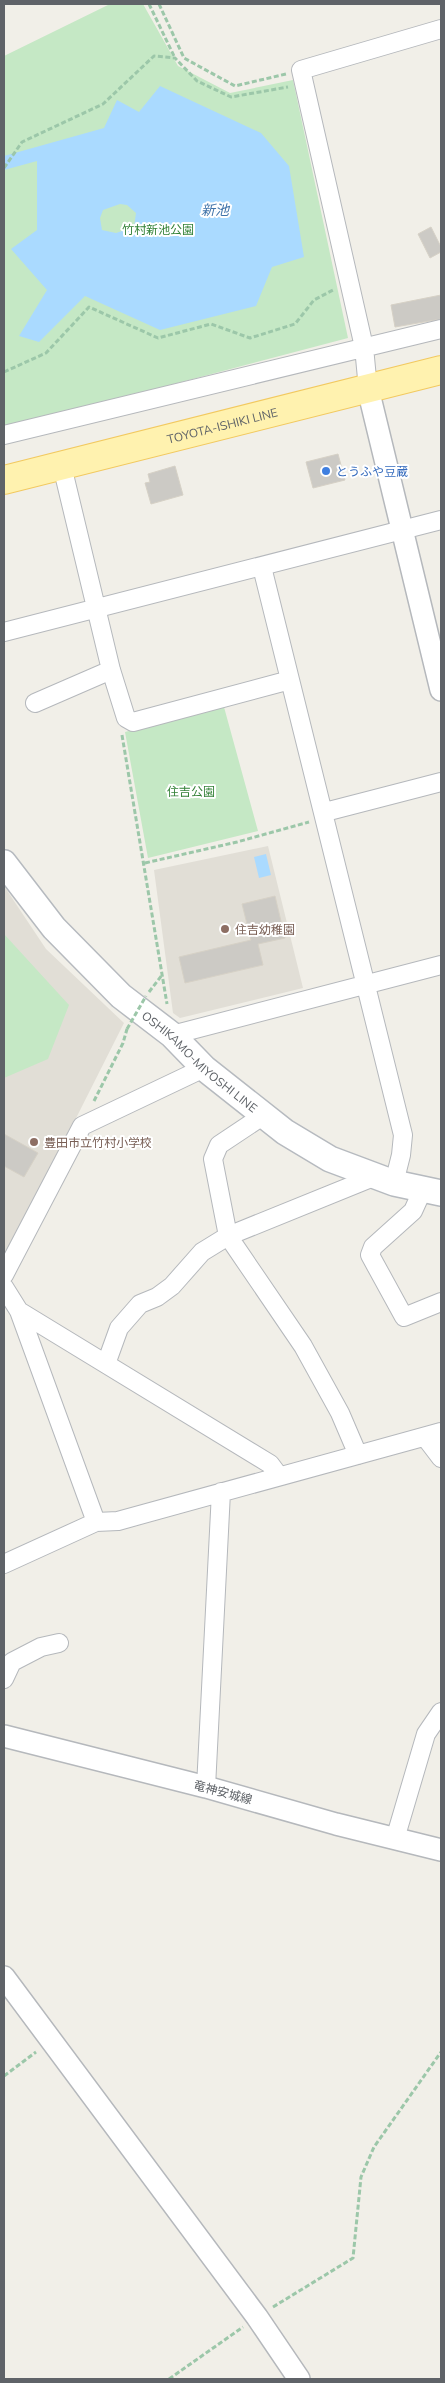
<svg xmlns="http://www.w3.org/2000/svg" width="445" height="2383" viewBox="0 0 445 2383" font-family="Mulish,'Noto Sans JP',sans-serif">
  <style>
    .education { fill: #e1ded6 }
    .green { fill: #c5e8c5 }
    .water { fill: #aadaff; fill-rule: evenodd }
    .building { fill: #cccac5; stroke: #d6d1c6 }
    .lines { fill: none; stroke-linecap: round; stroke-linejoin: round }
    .minor-casing { stroke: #b5b8bc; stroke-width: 20 }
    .tertiary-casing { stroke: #b5b8bc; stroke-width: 24 }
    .secondary-casing { stroke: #b6babf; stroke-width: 28 }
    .primary-casing { stroke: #f2c960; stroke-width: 30 }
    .path { stroke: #9cc7a9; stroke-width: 3; stroke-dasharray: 5 2.5; stroke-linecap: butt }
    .minor { stroke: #fff; stroke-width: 18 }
    .tertiary { stroke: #fff; stroke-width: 21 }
    .secondary { stroke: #fff; stroke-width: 25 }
    .primary { stroke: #fff2af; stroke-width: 28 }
    .path-bridge { stroke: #9cc7a9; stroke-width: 3; stroke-dasharray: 5 2.5; stroke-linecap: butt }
    .shop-dot { fill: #3f7fe0; stroke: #fff; stroke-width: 2 }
    .education-dot { fill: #8d6e63; stroke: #fff; stroke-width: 2 }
    .labels { text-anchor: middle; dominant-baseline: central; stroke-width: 4; stroke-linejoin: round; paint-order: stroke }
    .park-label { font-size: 12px; fill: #348238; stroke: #fff }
    .street-label { font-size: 12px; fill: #5f6368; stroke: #fff }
    .shop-label { font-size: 12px; fill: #366cbe; stroke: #fff; text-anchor: start }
    .education-label { font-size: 12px; fill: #785e54; stroke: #fff; text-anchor: start }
    .water-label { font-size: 14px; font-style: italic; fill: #4174aa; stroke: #fff }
  </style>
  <rect width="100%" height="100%" fill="#f1efe8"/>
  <path class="education" d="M268,846L303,988L180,1018L173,1013L154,870Z
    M4,886L46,949L124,1023L4,1261Z"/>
  <path class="green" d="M110,4H143L178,66L230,93L293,80L348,338L4,429V56Z
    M224,707L258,831L148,858L125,732Z
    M4,934L69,1005L48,1059L4,1078Z"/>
  <path class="water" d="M160,86L261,133L289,166L304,257L272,267L256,306L160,330L85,296L39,342L19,336L47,290L11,249L37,230V161L4,170V156L104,128L117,100L139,112ZM120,204L127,205L136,213L134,227L116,233L102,230L100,218L103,210Z
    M266,854L271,875L259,878L254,857Z"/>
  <path class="building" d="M431,227L441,247V252L430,258L418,234Z
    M441,295V319L395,327L391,305Z
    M338,454L345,480L313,488L306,462Z
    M175,466L183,495L151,504L145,483L150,482L148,474Z
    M275,896L285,938L258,944L263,965L185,983L179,957L251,940L242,904Z
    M4,1134L38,1153L24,1177L4,1166Z"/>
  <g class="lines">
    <g class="minor-casing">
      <path id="minor" d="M368,389L364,347L301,70L441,29
        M4,435L441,329
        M62,466L111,670L126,718L133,722L290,680
        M262,567L403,1135L401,1155L394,1183
        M4,632L441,520
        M35,703L111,670
        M325,812L441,782
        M172,1035L441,965
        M264,1115L219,1145L213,1159L228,1236L303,1346L340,1413L358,1455
        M423,1189L413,1211L373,1247L370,1255L404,1317L441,1302
        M4,1275L82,1126L204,1068
        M4,1287L19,1311L96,1522
        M19,1311L270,1464L279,1476
        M106,1364L119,1328L140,1304L157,1297L172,1286L202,1252L228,1236L376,1176
        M425,1437L441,1458
        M4,1564L96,1522L118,1521L441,1432
        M4,1679L12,1662L41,1647L59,1643
        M206,1787L221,1492
        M395,1839L426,1734L441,1712"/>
    </g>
    <g class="tertiary-casing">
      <path id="tertiary" d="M368,389L441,690
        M4,1736L206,1787L336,1824L441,1850
        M4,1977L257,2317L299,2379"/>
    </g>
    <g class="secondary-casing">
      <g id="secondary">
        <path id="s1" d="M4,863L54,928L121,996L172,1035L204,1068L285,1132L330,1159L394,1183L441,1193"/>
      </g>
    </g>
    <g class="primary-casing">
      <g id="primary">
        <path id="s2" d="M4,480L441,370"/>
      </g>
    </g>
    <path class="path" d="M149,4L175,58
      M159,4L184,58L235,86L286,74
      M4,168L22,142L103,104L154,56L175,58L197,81L231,97L288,87
      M4,372L46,353L89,307L158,338L211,324L250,338L295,324L314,300L333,290L332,288
      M122,735L167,1004
      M145,863L237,842L309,822
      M149,992L162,975
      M94,1101L123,1043L127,1029
      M4,2076L36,2052
      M273,2307L353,2258L361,2177L374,2147L441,2052
      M169,2379L243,2327"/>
    <use href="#minor" class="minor"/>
    <use href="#tertiary" class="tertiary"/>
    <use href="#secondary" class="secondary"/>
    <use href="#primary" class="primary"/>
    <path class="path-bridge" d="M127,1029L146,996"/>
  </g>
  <circle class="shop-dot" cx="326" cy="471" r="5"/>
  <g class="education-dot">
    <circle cx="225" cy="929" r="5"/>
    <circle cx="34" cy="1142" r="5"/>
  </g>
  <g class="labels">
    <g class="park-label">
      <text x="158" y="229">竹村新池公園</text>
      <text x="191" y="791">住吉公園</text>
    </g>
    <g class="street-label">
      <text stroke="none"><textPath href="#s2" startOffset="225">TOYOTA-ISHIKI LINE</textPath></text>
      <text stroke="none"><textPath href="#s1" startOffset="280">OSHIKAMO-MIYOSHI LINE</textPath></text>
      <text transform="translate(223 1792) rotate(15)">竜神安城線</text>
    </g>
    <g class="shop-label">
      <text x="336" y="471">とうふや豆蔵</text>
    </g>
    <g class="education-label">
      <text x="235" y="929">住吉幼稚園</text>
      <text x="44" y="1142">豊田市立竹村小学校</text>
    </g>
    <g class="water-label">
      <text x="215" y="210">新池</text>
    </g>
  </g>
  <rect width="445" height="2383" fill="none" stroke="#5f6368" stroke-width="10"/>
</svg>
